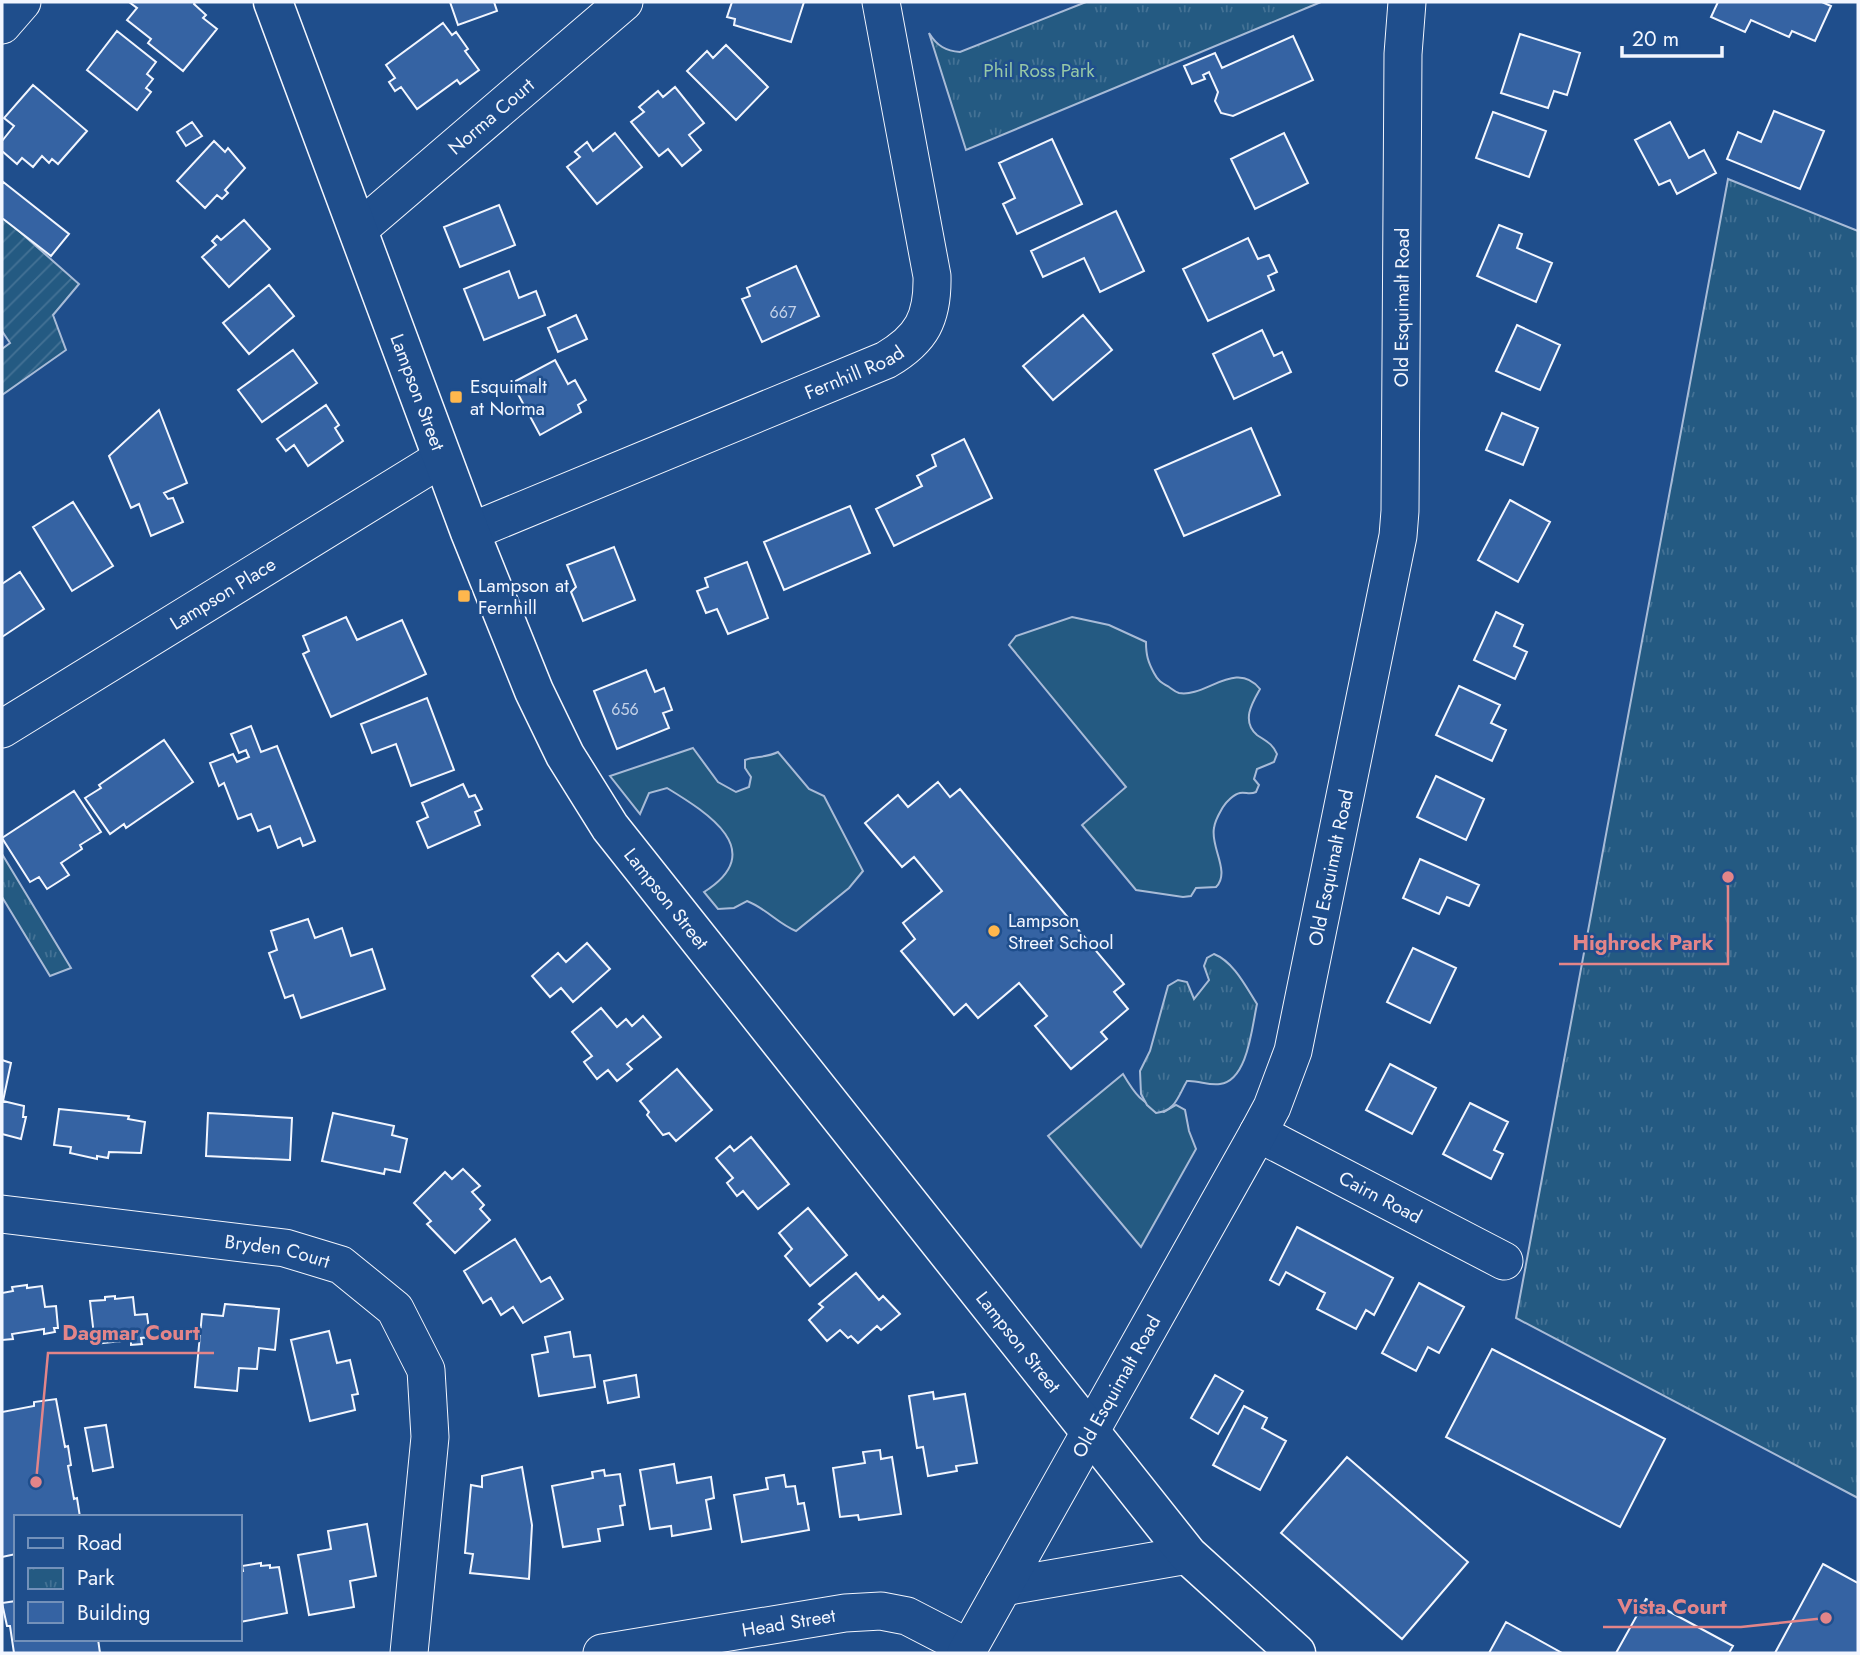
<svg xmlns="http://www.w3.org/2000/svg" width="1860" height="1655" viewBox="0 0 1860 1655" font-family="Jost,sans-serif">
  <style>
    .grass { fill: #245a82; stroke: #a8bbd7; stroke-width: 2 }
    .park { fill: url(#park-tufts); stroke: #a8bbd7; stroke-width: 2 }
    .garden { fill: url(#garden-furrows); stroke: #a8bbd7; stroke-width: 2 }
    .building { fill: #3563a3; stroke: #f2f6ff; stroke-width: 2 }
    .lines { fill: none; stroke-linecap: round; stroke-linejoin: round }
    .minor-casing { stroke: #f2f6ff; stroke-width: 39 }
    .major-casing { stroke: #f2f6ff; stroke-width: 41 }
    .minor { stroke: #1f4e8c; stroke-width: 37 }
    .major { stroke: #1f4e8c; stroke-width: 38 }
    .poi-dot { fill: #ffb74d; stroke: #1f4e8c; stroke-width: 2.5 }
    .labels { text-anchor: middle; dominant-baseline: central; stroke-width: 5; stroke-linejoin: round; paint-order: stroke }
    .number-label { font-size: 16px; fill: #c3d1e8 }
    .park-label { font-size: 19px; fill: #97c8a6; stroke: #1f4e8c }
    .street-label { font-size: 19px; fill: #f2f6ff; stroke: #1f4e8c }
    .poi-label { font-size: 19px; fill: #f2f6ff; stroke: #1f4e8c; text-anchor: start }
    .leader { fill: none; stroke: #e38589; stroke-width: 2.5 }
    .callout-dot { fill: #e38589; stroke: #1f4e8c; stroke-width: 2.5 }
    .callout-label { font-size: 21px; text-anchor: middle; font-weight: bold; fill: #e38589; stroke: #1f4e8c; stroke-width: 5; stroke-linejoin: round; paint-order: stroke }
  </style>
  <defs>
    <pattern id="park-tufts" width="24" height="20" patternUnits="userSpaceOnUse" patternTransform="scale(1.75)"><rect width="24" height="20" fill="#245a82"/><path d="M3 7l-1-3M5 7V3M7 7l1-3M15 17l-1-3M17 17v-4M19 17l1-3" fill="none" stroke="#447295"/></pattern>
    <pattern id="garden-furrows" width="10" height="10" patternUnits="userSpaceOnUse" patternTransform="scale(1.75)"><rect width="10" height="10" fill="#245a82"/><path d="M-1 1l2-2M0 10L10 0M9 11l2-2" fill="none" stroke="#447295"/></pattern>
  </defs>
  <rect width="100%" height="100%" fill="#1f4e8c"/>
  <path class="grass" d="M1072,617L1109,625L1146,642C1146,655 1148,662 1154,673C1158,681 1162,683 1169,687C1172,689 1175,692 1179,693C1205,698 1236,659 1260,689C1252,703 1241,721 1257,735C1266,741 1273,744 1277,754L1274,762L1257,769L1254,779L1259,785L1256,792C1250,795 1246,792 1240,793C1234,794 1226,802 1223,807C1219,814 1215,820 1214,828C1210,847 1231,872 1216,887L1196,888L1191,896L1183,897L1136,890L1082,825L1126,787L1009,645L1016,636Z
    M693,748L718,782L736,792L749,787L751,777L745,768V760C756,756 766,758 778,752L809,789L824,796L863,871L849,888L796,931C777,923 767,909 747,901L734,908L718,909L704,892C769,851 708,813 667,788L649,793L640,814L610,776Z
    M1123,1074C1136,1096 1141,1102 1164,1112L1176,1105L1185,1110L1189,1131L1196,1149L1141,1247L1048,1136Z"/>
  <path class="park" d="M1086,2H1321L966,150L929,33C937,46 946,51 960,52Z
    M1728,179L1858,231V1498L1516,1318Z
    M2,854L71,968L50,976L2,897Z
    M1214,954C1234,962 1246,987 1257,1004C1252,1026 1248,1081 1220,1084C1209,1086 1198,1080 1187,1081C1178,1096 1176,1111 1156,1113L1147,1105L1141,1094L1140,1071L1150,1051L1168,986L1178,980L1187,982L1194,999L1209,980L1204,966L1207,958Z"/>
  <path class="garden" d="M2,216L79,284L53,315L66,350L2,395V349L10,343L2,331Z"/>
  <path class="building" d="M129,2H195L194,4L206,15L203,18L217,29L183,71L148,43L151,39L127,20L137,8Z
    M450,2H494L497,11L458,25Z
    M732,2H804L791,42L734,25L735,19L727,17Z
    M1718,2H1822L1831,6L1815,41L1792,31L1789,37L1751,20L1745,32L1711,17Z
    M443,23L452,35L456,32L468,49L465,51L479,70L460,84L457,80L417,109L401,87L395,91L389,82L395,78L386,65Z
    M117,31L156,62L147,74L153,79L146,88L151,92L137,110L87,70Z
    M1520,34L1580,53L1567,95L1554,91L1548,108L1501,93Z
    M1293,36L1313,80L1233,116L1221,113L1215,101L1218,92L1209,72L1203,75L1205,79L1192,84L1184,66L1215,53L1222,68Z
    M726,45L768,87L736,120L687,71L707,51L713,58Z
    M33,85L87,131L58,164L52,159L49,163L42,156L33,167L22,158L17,164L2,151V141L14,126L4,118Z
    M675,87L704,123L689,135L701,150L682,166L668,149L659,156L631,122L644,112L639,107L658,91L663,97Z
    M1774,111L1824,131L1800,189L1727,159L1738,132L1761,142Z
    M1493,112L1546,131L1529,177L1476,158Z
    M192,122L202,136L186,146L177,132Z
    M1670,122L1689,158L1704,150L1716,173L1677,194L1670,180L1659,185L1635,140Z
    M615,133L642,167L597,204L567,167L580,157L575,152L587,142L593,151Z
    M1284,133L1308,183L1255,209L1231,159Z
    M1052,139L1082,204L1017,234L1003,204L1015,198L999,163Z
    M214,141L225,152L228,148L245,168L225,190L228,193L222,199L217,195L205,208L177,181Z
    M2,181L69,234L51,256L2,218Z
    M499,205L515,245L460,267L444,227Z
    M1116,211L1144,271L1100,292L1084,258L1043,277L1031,251Z
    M244,220L270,249L229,287L202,257L216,245L212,241L217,236L221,240Z
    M1499,225L1522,234L1517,248L1552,263L1536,302L1477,276Z
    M1248,238L1258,259L1269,255L1277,272L1268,276L1274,290L1208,321L1183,269Z
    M796,266L819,316L762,342L742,299L750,296L747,288Z
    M509,271L519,298L536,291L545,315L484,340L464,289Z
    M269,285L294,316L249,354L223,323Z
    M576,315L587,339L558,352L548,328Z
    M1083,315L1112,350L1053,400L1023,366Z
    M1517,325L1560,345L1540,390L1496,371Z
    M1262,330L1274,356L1282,352L1291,372L1234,399L1213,354Z
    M293,350L317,383L262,422L238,390Z
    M555,360L568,384L575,380L586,400L578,405L581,412L540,435L512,383Z
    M326,405L339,425L335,428L343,441L308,466L294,445L286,451L277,439Z
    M159,410L187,483L164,493L168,499L173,498L183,522L151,536L139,504L131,508L109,456Z
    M1502,413L1538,428L1523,465L1486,450Z
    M1251,428L1280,495L1184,536L1155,470Z
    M964,439L992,498L894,546L876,509L922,486L917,476L936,466L932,455Z
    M1510,500L1550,522L1518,582L1478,560Z
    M73,502L113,566L72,591L33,527Z
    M850,506L870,553L784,590L764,542Z
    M614,547L635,600L583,621L571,592L576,587L567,565Z
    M747,562L768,618L728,634L717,609L706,613L697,591L708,587L705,578Z
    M20,572L44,609L2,637V584Z
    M1496,612L1523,625L1514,646L1527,652L1515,679L1474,660Z
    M346,617L357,640L402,620L426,674L331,717L303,654L309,651L303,636Z
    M646,670L655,692L664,688L672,710L663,713L669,728L617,749L594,691Z
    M1459,686L1500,705L1491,723L1506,730L1492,761L1436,735Z
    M427,698L454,770L411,786L396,744L372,753L361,724Z
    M251,726L261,752L277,746L315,841L303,846L300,838L278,848L270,826L258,831L251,814L238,819L224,783L219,786L210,763L233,754L237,762L249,757L246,750L239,753L231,734Z
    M164,740L193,782L126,828L124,824L110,834L85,798L101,788L99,785Z
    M1436,776L1484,799L1466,840L1417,817Z
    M938,782L950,797L960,789L1124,984L1114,992L1128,1009L1101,1032L1107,1039L1071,1069L1035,1026L1047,1016L1019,983L978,1018L966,1004L954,1015L901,951L915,939L903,923L942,891L914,857L902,867L865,823L898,795L908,807Z
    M463,784L469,797L475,795L482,809L475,812L480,825L428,848L417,822L428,817L422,803Z
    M74,791L101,832L80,845L82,849L61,863L69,875L47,889L39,877L30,882L2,838Z
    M1420,859L1479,885L1469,906L1447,897L1439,914L1403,898Z
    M308,919L315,938L342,928L351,956L372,949L385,989L301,1018L293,995L285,998L269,953L277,950L271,931Z
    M587,943L610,969L573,1002L561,988L550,997L532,976L558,953L566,962Z
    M1413,948L1456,968L1430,1023L1387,1002Z
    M601,1008L617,1027L626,1019L632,1026L643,1016L661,1037L627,1064L632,1069L617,1081L608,1070L597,1079L584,1062L592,1056L572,1032Z
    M2,1060L11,1063L3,1101L24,1106L23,1117H26L21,1139L2,1134Z
    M1390,1064L1436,1088L1412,1134L1366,1110Z
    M677,1069L712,1110L676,1141L669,1133L663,1135L647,1115L649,1112L640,1101Z
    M1470,1103L1508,1122L1494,1150L1503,1154L1491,1179L1443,1154Z
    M59,1109L129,1116L128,1119L145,1122L141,1153L109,1152L108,1158L97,1156V1159L70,1153L71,1147L54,1145Z
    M208,1113L292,1118L290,1160L206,1156Z
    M333,1113L394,1126L392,1135L407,1139L400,1172L385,1169L384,1174L322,1161Z
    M751,1137L789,1184L758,1209L743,1191L737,1196L727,1183L733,1178L716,1158L730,1146L734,1151Z
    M463,1169L480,1186L472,1192L484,1205L480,1209L490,1220L455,1253L427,1224L431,1221L414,1203L445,1172L452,1179Z
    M808,1208L847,1255L810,1286L785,1256L792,1249L779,1233Z
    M1297,1227L1393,1278L1374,1315L1366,1310L1356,1329L1317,1309L1325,1293L1286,1272L1279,1285L1270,1280Z
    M515,1239L541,1282L550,1277L563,1299L523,1323L513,1307L501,1315L491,1298L483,1303L464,1271Z
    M856,1273L879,1300L883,1296L900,1314L881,1330L877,1326L858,1343L851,1336L848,1338L840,1330L827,1341L809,1320L823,1307L819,1304Z
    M1419,1283L1464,1307L1439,1353L1428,1347L1416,1371L1382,1353Z
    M27,1285V1288L42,1286L45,1307L56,1306L58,1328H54L55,1332L44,1334V1329L12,1334L13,1339L2,1340V1293L13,1291L12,1287Z
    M115,1296V1299L133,1297L135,1315L147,1314L150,1337L141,1338L142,1344L131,1345V1340L95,1344L90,1301L105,1300V1297Z
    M225,1304L279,1309L275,1350L259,1348L257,1369L239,1368L237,1391L195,1387L202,1314L223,1316Z
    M329,1331L337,1363L350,1360L358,1394L352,1395L355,1410L310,1421L291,1340Z
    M570,1332L574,1357L590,1355L595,1387L539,1396L532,1355L548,1352L545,1337Z
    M1492,1349L1665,1439L1620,1527L1446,1437Z
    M636,1375L639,1397L608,1403L604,1381Z
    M1215,1375L1243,1391L1218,1434L1191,1418Z
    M933,1392L934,1399L965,1394L977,1463L956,1466L957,1471L928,1476L923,1447L917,1448L909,1396Z
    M56,1399L65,1447L68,1446L71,1465L68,1466L74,1499L77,1498L80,1517H16V1554L2,1557V1412L34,1406V1402Z
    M1244,1406L1267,1418L1262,1428L1286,1441L1260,1490L1213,1465Z
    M106,1425L113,1467L93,1471L85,1428Z
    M880,1450L881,1459L892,1457L901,1514L859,1520L858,1515L840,1517L833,1468L865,1463L863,1452Z
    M1347,1457L1468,1562L1402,1639L1281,1533Z
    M674,1464L677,1483L711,1477L714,1498L706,1500L711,1529L672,1536L671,1526L650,1529L640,1470Z
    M522,1467L532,1525L529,1579L470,1573L473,1554L465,1553L471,1485L482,1487V1476Z
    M604,1470L605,1476L620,1474L625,1505L620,1506L623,1525L598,1529L600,1541L563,1547L552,1486L593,1478L592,1472Z
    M784,1475L786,1487L795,1486L798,1504L804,1503L809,1530L742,1542L734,1495L768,1489L766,1478Z
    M367,1524L376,1576L350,1581L354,1607L309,1615L298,1555L331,1549L328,1531Z
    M261,1563V1566L270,1565V1568L279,1567L287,1613L240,1622V1572L243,1571L242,1566Z
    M1823,1564L1858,1583V1653H1775Z
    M1646,1599L1733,1646L1729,1653H1616Z
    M16,1601V1639H98L100,1653H14L10,1626H7L2,1603Z
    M1506,1622L1562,1653H1489Z"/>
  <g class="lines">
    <g class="minor-casing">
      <g id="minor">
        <path d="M2,25L22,2"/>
        <path id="s1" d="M358,230L624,2"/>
        <path id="s2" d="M470,532L886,360C922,339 933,318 932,276L881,2"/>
        <path id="s3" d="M2,729L442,458"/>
        <path id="s4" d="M1258,1133L1504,1261"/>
        <path id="s5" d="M2,1214L285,1248L341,1265L395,1309L426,1370L430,1437L409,1653"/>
        <path d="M1003,1587L1188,1555"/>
        <path id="s6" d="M602,1653L845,1613L881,1611L907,1616L969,1648"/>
        <path id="s7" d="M966,1653L1258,1133L1272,1107L1293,1051L1398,536L1400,511L1403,54L1407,2"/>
      </g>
    </g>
    <g class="major-casing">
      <g id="major">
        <path id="s8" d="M273,2L470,532L534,691L565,755L610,827L1188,1555L1296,1653"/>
      </g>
    </g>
    <use href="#minor" class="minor"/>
    <use href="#major" class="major"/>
  </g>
  <g class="poi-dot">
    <rect x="449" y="390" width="14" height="14" rx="3.5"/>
    <rect x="457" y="589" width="14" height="14" rx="3.5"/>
    <circle cx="994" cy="931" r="7"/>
  </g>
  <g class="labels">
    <g class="number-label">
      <text x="783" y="312">667</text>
      <text x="625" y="709">656</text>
    </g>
    <g class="park-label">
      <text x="1039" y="70">Phil Ross Park</text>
    </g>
    <g class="street-label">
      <text stroke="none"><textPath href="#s1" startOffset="175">Norma Court</textPath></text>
      <text stroke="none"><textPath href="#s7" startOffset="1440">Old Esquimalt Road</textPath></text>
      <text stroke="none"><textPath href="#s2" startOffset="416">Fernhill Road</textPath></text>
      <text stroke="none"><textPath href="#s8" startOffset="416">Lampson Street</textPath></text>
      <text stroke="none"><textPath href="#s3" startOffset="259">Lampson Place</textPath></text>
      <text stroke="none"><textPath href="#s7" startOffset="873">Old Esquimalt Road</textPath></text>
      <text stroke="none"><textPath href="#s8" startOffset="984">Lampson Street</textPath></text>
      <text stroke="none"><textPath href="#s4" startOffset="138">Cairn Road</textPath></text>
      <text stroke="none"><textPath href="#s5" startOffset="278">Bryden Court</textPath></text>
      <text stroke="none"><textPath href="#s8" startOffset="1550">Lampson Street</textPath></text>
      <text stroke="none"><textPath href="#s7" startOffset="306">Old Esquimalt Road</textPath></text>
      <text stroke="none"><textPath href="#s6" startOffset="189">Head Street</textPath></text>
    </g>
    <g class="poi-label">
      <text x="470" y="386">Esquimalt<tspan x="470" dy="22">at Norma</tspan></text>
      <text x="478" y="585">Lampson at<tspan x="478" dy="22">Fernhill</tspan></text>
      <text x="1008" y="920">Lampson<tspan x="1008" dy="22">Street School</tspan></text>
    </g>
  </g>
  <path class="leader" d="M1728 877L1728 964H1559M36 1482L48 1353H214M1826 1618L1741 1627H1603"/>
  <g class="callout-dot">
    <circle cx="1728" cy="877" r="7"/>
    <circle cx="36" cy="1482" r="7"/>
    <circle cx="1826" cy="1618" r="7"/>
  </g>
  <g class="callout-label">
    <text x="1643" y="950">Highrock Park</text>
    <text x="131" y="1340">Dagmar Court</text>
    <text x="1672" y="1614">Vista Court</text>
  </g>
  <rect width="1860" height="1655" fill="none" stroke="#f2f6ff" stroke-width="7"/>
  <rect x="14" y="1515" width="228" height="126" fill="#1f4e8c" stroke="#7391ba" stroke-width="2"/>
  <rect x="28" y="1538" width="35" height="10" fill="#1f4e8c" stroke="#7391ba" stroke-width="2"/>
  <text x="77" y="1550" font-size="21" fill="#f2f6ff">Road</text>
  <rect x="28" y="1568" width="35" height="21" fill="url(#park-tufts)" stroke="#7391ba" stroke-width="2"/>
  <text x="77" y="1585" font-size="21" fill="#f2f6ff">Park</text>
  <rect x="28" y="1602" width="35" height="21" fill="#3563a3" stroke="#7391ba" stroke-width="2"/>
  <text x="77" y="1620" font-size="21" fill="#f2f6ff">Building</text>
  <path d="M1622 46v10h100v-10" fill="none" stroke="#f2f6ff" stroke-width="3.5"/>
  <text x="1632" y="46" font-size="21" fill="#f2f6ff" stroke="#1f4e8c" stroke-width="5" paint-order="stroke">20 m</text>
</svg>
